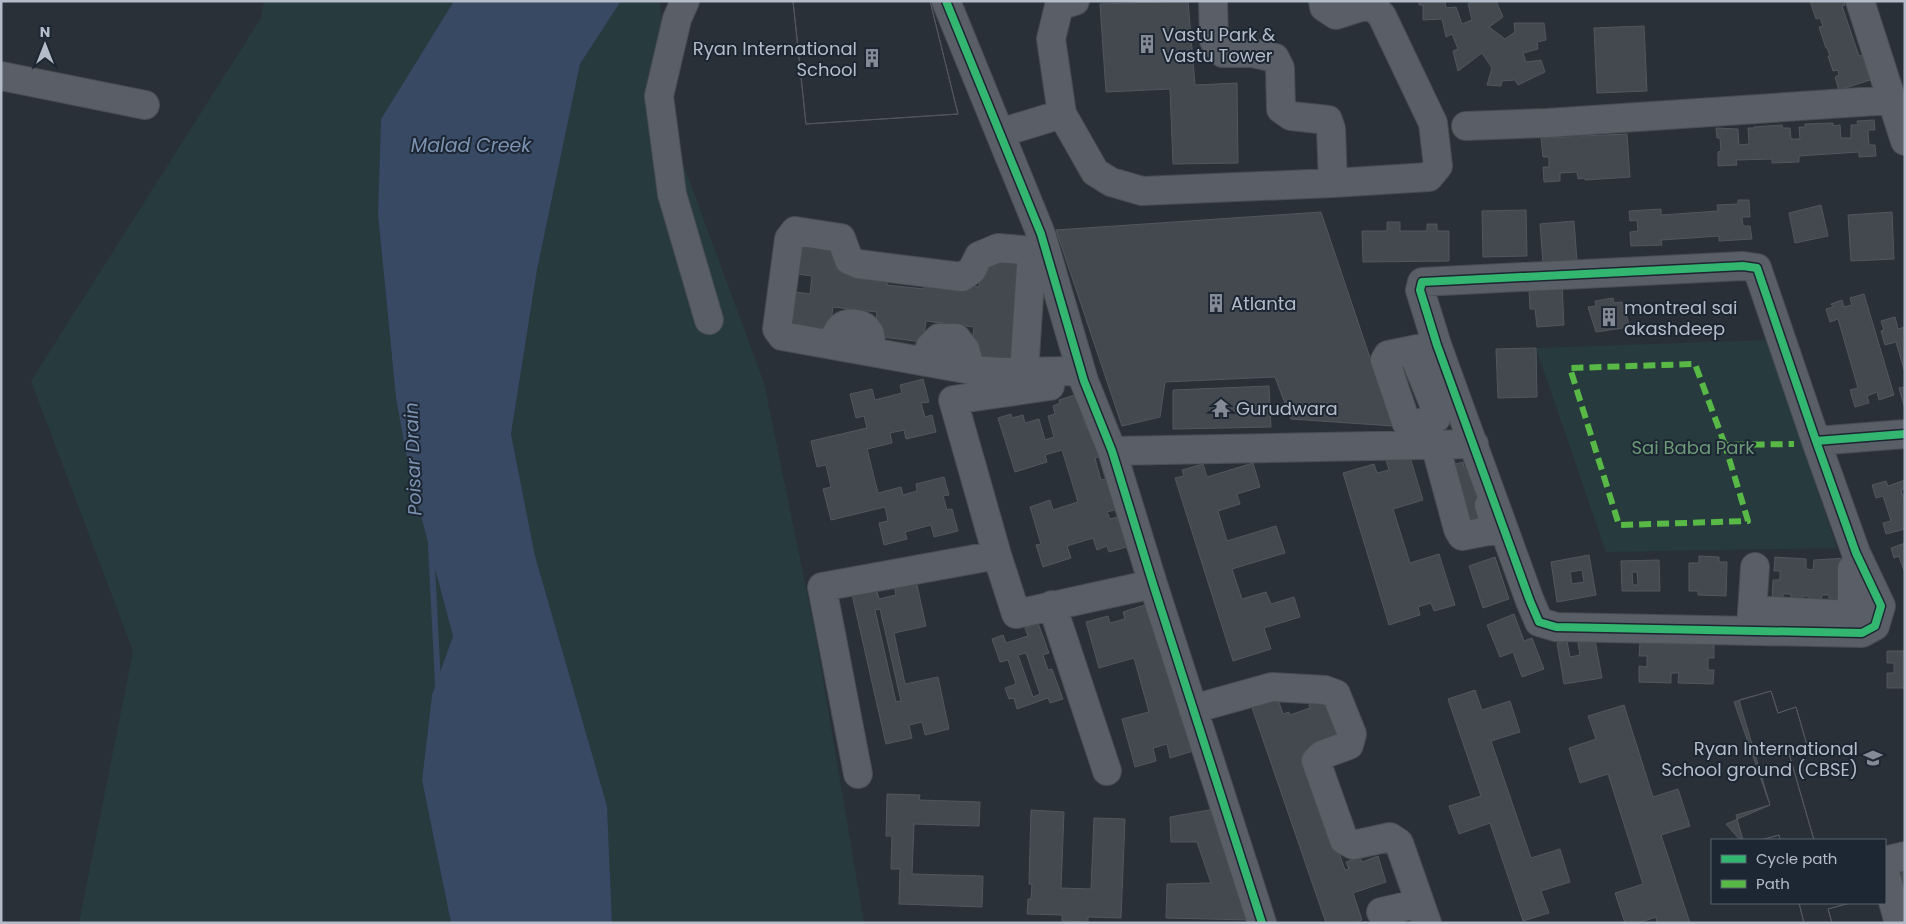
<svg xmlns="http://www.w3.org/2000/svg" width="1906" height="924" viewBox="0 0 1906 924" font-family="Poppins,sans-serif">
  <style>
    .green { fill: #273a3e }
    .water { fill: #384963 }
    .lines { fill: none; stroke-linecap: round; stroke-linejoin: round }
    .stream { stroke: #384963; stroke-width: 6 }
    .building { fill: #444950; stroke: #52575f; fill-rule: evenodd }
    .minor-casing { stroke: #484c53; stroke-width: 30 }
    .minor { stroke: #5a5e66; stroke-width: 28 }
    .quiet { stroke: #58b947; stroke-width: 6; stroke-dasharray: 12 6; stroke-linecap: butt }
    .cycleway-casing { stroke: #1d2633; stroke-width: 11 }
    .cycleway { stroke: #33b770; stroke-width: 8 }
    .labels { text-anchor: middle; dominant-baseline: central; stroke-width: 4; stroke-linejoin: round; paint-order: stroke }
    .poi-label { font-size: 18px; fill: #b4bcc9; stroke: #1d2633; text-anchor: start }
    .park-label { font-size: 18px; fill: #6b9a76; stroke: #1d2633 }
    .water-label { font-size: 19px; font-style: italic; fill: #7c92b1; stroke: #1d2633 }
  </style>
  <rect width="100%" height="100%" fill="#2a3038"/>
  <path class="green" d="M264,1H454L381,119L378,214L396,398L410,475L453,636L432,695L422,780L451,923H79L133,651L31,381L261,18Z
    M621,1H660L668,123L764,383L815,632L864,923H612L607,806L535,556L511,434L537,270L580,64Z
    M1767,340L1837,548L1606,552L1536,348Z"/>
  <path class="water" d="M454,1H621L580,64L537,270L511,434L535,556L607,806L612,923H451L422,780L432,695L453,636L410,475L396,398L378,214L381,119Z"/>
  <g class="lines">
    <path class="stream" d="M431,546L438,684"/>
  </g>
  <path class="building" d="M793,1H930L958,114L806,124Z
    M793,1H930L958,114L806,124Z
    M1188,1L1195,85L1237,83L1238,163L1173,164L1170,89L1106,92L1100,4Z
    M1419,1H1445L1446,8L1456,7L1462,24L1472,20L1468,4L1474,1H1496L1503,17L1489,27L1505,39L1515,32L1514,23H1544L1546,40L1537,42L1538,49L1523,53L1526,62L1541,60L1545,72L1518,85L1515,80L1502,81L1501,86L1487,85L1492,68L1482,53L1458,71L1453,51L1458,49L1452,34L1446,37L1442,19L1423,20V5H1419Z
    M1810,1H1844L1845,5L1842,6L1859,56L1862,55L1870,80L1839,90L1835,77L1839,75L1838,70L1833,71L1828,56H1830L1827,48H1826L1819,27L1823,26L1820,18L1816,19Z
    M1644,26L1647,91L1597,93L1594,28Z
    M1874,120L1875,130H1868L1869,145H1875L1876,156L1859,157V152L1799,156V162L1772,163V159L1736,160L1737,165L1718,166V152L1721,151L1720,138H1717L1716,128L1738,129L1739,145L1749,144L1748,128H1754V127L1782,125L1783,128H1790L1791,139H1800L1799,127H1805V124L1833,123V126L1840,125L1841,138H1851V125H1858L1857,121Z
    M1569,133H1581V136L1627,134L1630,177L1585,180V178L1578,179L1577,172L1560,173V181L1544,182L1543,167H1549V157H1543L1541,138L1569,137Z
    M1738,200H1749L1750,217H1742L1743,226H1750L1752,239L1719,241V236L1661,240L1662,245L1631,246L1630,232L1638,231L1637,220L1630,221L1629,211L1661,209V215L1718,211L1717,205L1738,204Z
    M1821,205L1828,236L1795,243L1789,213Z
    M1526,210L1527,256L1483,257L1482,211Z
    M1321,212L1393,426L1291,419L1275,377L1165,382L1160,417L1122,426L1056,230Z
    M1892,212L1894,259L1851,261L1848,215Z
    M1574,221L1577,261L1543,263L1540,224Z
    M1387,222H1400V231H1427V224H1437V231H1449V261L1363,262L1362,231H1387Z
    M794,236L839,241L836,269L888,276L887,285L924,289L925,280L979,287L982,259L1030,265L1017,368L970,362L974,327L926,321L923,342L874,336L877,312L833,307L829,337L782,331L788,291L810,294L812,276L790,273Z
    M1562,286L1564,325L1537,327L1535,309H1530L1529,288Z
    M1864,294L1894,395L1879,400L1877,392L1867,396L1869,403L1855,407L1850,390L1858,388L1838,319L1830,322L1826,309L1833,307L1831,304L1842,300L1844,307L1852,305L1850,298Z
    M1613,298L1614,303L1622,302L1630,327L1596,332L1588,307L1596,306L1595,301Z
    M1895,317L1898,329L1905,327V373L1896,342L1885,345L1881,331L1884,330L1881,321Z
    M1536,348L1537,397L1498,398L1496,349Z
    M923,379L929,402L921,403L925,417L932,415L936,432L906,439L904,430L890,433L892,443L867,449L878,493L901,487L903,495L917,491L916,484L944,477L949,495L943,496L947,510L952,509L958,531L934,537L931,525L905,532L907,539L884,545L879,523L888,521L885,507L831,520L823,489L831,487L826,465L817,467L811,441L867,428L864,416L856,418L850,394L872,389L875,400L902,393L900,385Z
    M1269,386L1271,427L1173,429V390Z
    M1905,387V409L1899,388Z
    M1078,394L1090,417L1083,419L1086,428L1093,425L1095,441L1099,457L1095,458L1101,480L1106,479L1110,493L1115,491L1121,508L1107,512L1110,519L1121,516L1130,546L1109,552L1107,546L1097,550L1093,538L1067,546L1071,558L1043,567L1036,545L1041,544L1030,507L1050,500L1053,510L1078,502L1062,450L1045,455L1047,462L1015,472L998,418L1011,414L1012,418L1023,415L1025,423L1039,419L1045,440L1054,437L1048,416L1055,414L1053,406L1060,403L1059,400Z
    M1409,454L1423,500L1393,509L1410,563L1439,554L1455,605L1434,611L1431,603L1418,607L1420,615L1389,625L1343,473L1374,464L1377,473L1389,470L1386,460Z
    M1463,462L1464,467L1474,465L1494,526H1464L1461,510L1467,509L1462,488L1451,491L1445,467Z
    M1253,463L1260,487L1237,494L1240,504L1218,511L1227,541L1276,526L1285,553L1232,569L1242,599L1266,592L1271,604L1294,597L1300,617L1264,628L1271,649L1233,661L1175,478L1184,476L1182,470L1203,464L1207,477Z
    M1905,480V489L1901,490L1905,502V529L1886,534L1883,523L1891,521L1883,496L1876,498L1872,485L1886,481L1888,486Z
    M1905,543V573L1899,556L1894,558L1891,548Z
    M1589,555L1596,595L1557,602L1551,562ZM1582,570L1584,582L1572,584L1570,572Z
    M1699,556L1719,557V562H1727L1726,596L1698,595V591H1689V563H1699Z
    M1495,557L1509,599L1483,608L1469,566Z
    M1775,557L1806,559V569L1813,570L1814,560L1847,558L1844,603L1829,601V595H1822L1821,601H1809V596H1803L1802,603L1791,602V594H1783V601H1772L1773,580H1780V571H1774Z
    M1659,560L1660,591H1622L1621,561ZM1632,572H1637L1638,585H1633Z
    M915,576L926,626L894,633L905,684L938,677L949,729L925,735L922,722L909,725L912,738L886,744L851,590L875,584L879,599L896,595L893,581ZM880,609L901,701L896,702L875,610Z
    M1151,603L1200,749L1170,758L1167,744L1153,748L1156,761L1135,767L1122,719L1149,712L1134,658L1099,668L1086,622L1108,616L1110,623L1125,619L1123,612Z
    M1514,614L1524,641L1532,638L1544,669L1522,677L1513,652L1500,657L1487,625Z
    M1038,623L1049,653L1043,655L1048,670L1052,669L1063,699L1050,703L1048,698L1017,709L1014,698L1009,699L1005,688L1016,684L1008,660L1000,662L992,639L1003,635L1006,643L1028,636L1025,628ZM1026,653L1040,694L1033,697L1018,655Z
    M1674,639L1687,640V644H1714V658H1708V670H1714L1713,684L1678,683L1679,673H1671V683L1639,682V666L1647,667V656H1639L1640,643L1674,644Z
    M1595,640L1602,678L1564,684L1557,643L1567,641L1570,657L1580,655L1578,643Z
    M1887,651H1905V688H1887V673H1894V663H1887Z
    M1475,690L1482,710L1510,701L1520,732L1491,741L1531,858L1560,849L1570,882L1541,891L1549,913L1523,921L1490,823L1459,834L1449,806L1481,796L1448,699Z
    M1275,691L1283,714L1289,712L1290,715L1310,708L1309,703L1324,698L1340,740L1304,752L1345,870L1349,869L1346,862L1360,857L1362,862L1378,856L1386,882L1353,893L1362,920L1353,923H1326L1249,699Z
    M1771,691L1778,713L1796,707L1807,745L1788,750L1814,840H1780L1779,835L1761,840H1743L1736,815L1770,805L1739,700Z
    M1771,691L1778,713L1796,707L1807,745L1788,750L1814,840H1780L1779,835L1761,840H1740L1726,824L1770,805L1734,702Z
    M1624,705L1653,797L1678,789L1690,826L1661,835L1690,923H1657L1656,917L1638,923H1625L1615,893L1643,884L1608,774L1580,783L1569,748L1596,739L1588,716Z
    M887,794L920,795L919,800L980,802L979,826L914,824L912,874L983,876L982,907L899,904L900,869H891L892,836H886Z
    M1220,808L1253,920L1166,918L1167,884L1211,883L1197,842H1171L1170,817Z
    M1031,810L1064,812L1061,888L1091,889L1094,818L1125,819L1121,918L1088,917V922L1062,921V915L1027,914L1028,899H1031L1032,884H1029Z
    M1905,864V907L1891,867Z
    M1799,903H1850L1828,909L1832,923H1804Z
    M1799,903H1850L1828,909L1832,923H1804Z"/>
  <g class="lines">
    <g class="minor-casing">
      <path id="minor" d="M685,1L677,19L659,96L672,194L709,320
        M946,1L1041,234L1084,381L1112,451L1153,584L1262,923
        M1075,1L1059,6L1051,39L1062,114L1095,172L1111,182L1142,191L1333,183
        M1213,1L1214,41L1223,53H1253L1275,58L1280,68L1281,109L1291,116L1328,120L1331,129L1333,183L1429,177L1438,166L1433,123L1382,16L1374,7H1361L1336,15L1324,7L1323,1
        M1860,1L1905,141
        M1,76L145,105
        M1466,126L1547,123L1891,100
        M1000,133L1062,114
        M1046,252L998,248L979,256L972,270L962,277L858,264L849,260L841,238L795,231L789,239L777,329L782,336L971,370L1001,372L1081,371
        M833,345C834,339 836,332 841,327C849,321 864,323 869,332C872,338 871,346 871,352
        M1412,350L1437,412L1436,418L1410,426L1406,422L1385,360L1388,355L1437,345
        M925,361L930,347L939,338H956L965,349L971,370
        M1024,372L1032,251
        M1050,386L953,400L997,555L1016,614L1153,584
        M1816,441L1757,268L1743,266L1422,282L1420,290L1437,345L1530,601L1539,622L1556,627L1862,633L1875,626L1881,606L1856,553L1816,441L1905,434
        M1435,444L1458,529L1462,536L1494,530L1496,528L1489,505
        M1112,451L1474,444
        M1052,605L1107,771
        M1752,610L1852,615V569
        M1751,627L1755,567
        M1193,709L1272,687L1325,690L1336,694L1352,734L1349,745L1322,755L1316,761L1344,840L1353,845L1390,837L1399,843L1427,923
        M858,774L822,587L997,555
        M1381,912L1420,903
        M1899,923L1885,873L1888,860L1905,856"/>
    </g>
    <use href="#minor" class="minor"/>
    <path class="quiet" d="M1725,445L1695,364L1570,368L1619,525L1748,521L1725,445L1794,444"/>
    <g class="cycleway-casing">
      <path id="cycleway" d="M946,1L1041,234L1084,381L1112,451L1153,584L1262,923
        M1816,441L1757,268L1743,266L1422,282L1420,290L1437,345L1530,601L1539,622L1556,627L1862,633L1875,626L1881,606L1856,553L1816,441L1905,434"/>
    </g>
    <use href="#cycleway" class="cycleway"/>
  </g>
  <defs>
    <g id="building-bare" transform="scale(1.5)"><path d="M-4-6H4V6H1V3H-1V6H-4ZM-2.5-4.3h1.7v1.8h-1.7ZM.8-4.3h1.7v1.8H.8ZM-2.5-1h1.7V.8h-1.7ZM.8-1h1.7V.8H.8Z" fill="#848b96" stroke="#1d2633" stroke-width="2.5" paint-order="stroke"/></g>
    <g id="temple-bare" transform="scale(1.5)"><path d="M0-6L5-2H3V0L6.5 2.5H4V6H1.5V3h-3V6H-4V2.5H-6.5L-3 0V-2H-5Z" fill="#848b96" stroke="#1d2633" stroke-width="2.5" paint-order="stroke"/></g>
    <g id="school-bare" transform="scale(1.5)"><path d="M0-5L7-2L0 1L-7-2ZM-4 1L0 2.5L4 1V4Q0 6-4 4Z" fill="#848b96" stroke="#1d2633" stroke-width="2.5" paint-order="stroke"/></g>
  </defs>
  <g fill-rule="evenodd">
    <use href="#building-bare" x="1147" y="44"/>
    <use href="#building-bare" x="872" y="58"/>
    <use href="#building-bare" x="1216" y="303"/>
    <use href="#building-bare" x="1609" y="317"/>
    <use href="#temple-bare" x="1221" y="408"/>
    <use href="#school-bare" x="1873" y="758"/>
  </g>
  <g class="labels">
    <g class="poi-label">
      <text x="1162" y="34">Vastu Park &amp;<tspan x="1162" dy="21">Vastu Tower</tspan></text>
      <text x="857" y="48" text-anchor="end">Ryan International<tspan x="857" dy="21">School</tspan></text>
      <text x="1231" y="303">Atlanta</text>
      <text x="1624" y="307">montreal sai<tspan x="1624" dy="21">akashdeep</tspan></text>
      <text x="1236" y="408">Gurudwara</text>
      <text x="1858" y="748" text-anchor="end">Ryan International<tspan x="1858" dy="21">School ground (CBSE)</tspan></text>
    </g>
    <g class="park-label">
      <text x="1693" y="447">Sai Baba Park</text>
    </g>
    <g class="water-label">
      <text x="471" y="145">Malad Creek</text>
      <text transform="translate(413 459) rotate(-92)">Poisar Drain</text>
    </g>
  </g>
  <rect width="1906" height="924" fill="none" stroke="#b4bcc9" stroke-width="5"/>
  <rect x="1711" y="839" width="175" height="65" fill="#1d2633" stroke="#59626f"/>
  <rect x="1721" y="855" width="25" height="8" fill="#33b770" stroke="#59626f"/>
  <text x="1756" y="864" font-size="15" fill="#b4bcc9">Cycle path</text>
  <rect x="1721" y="880" width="25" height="8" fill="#58b947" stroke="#59626f"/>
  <text x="1756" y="889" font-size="15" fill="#b4bcc9">Path</text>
  <g transform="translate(45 45)" stroke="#1d2633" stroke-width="4" paint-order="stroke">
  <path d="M0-4L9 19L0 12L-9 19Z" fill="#b4bcc9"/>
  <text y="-8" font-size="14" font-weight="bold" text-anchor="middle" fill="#b4bcc9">N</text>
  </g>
</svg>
